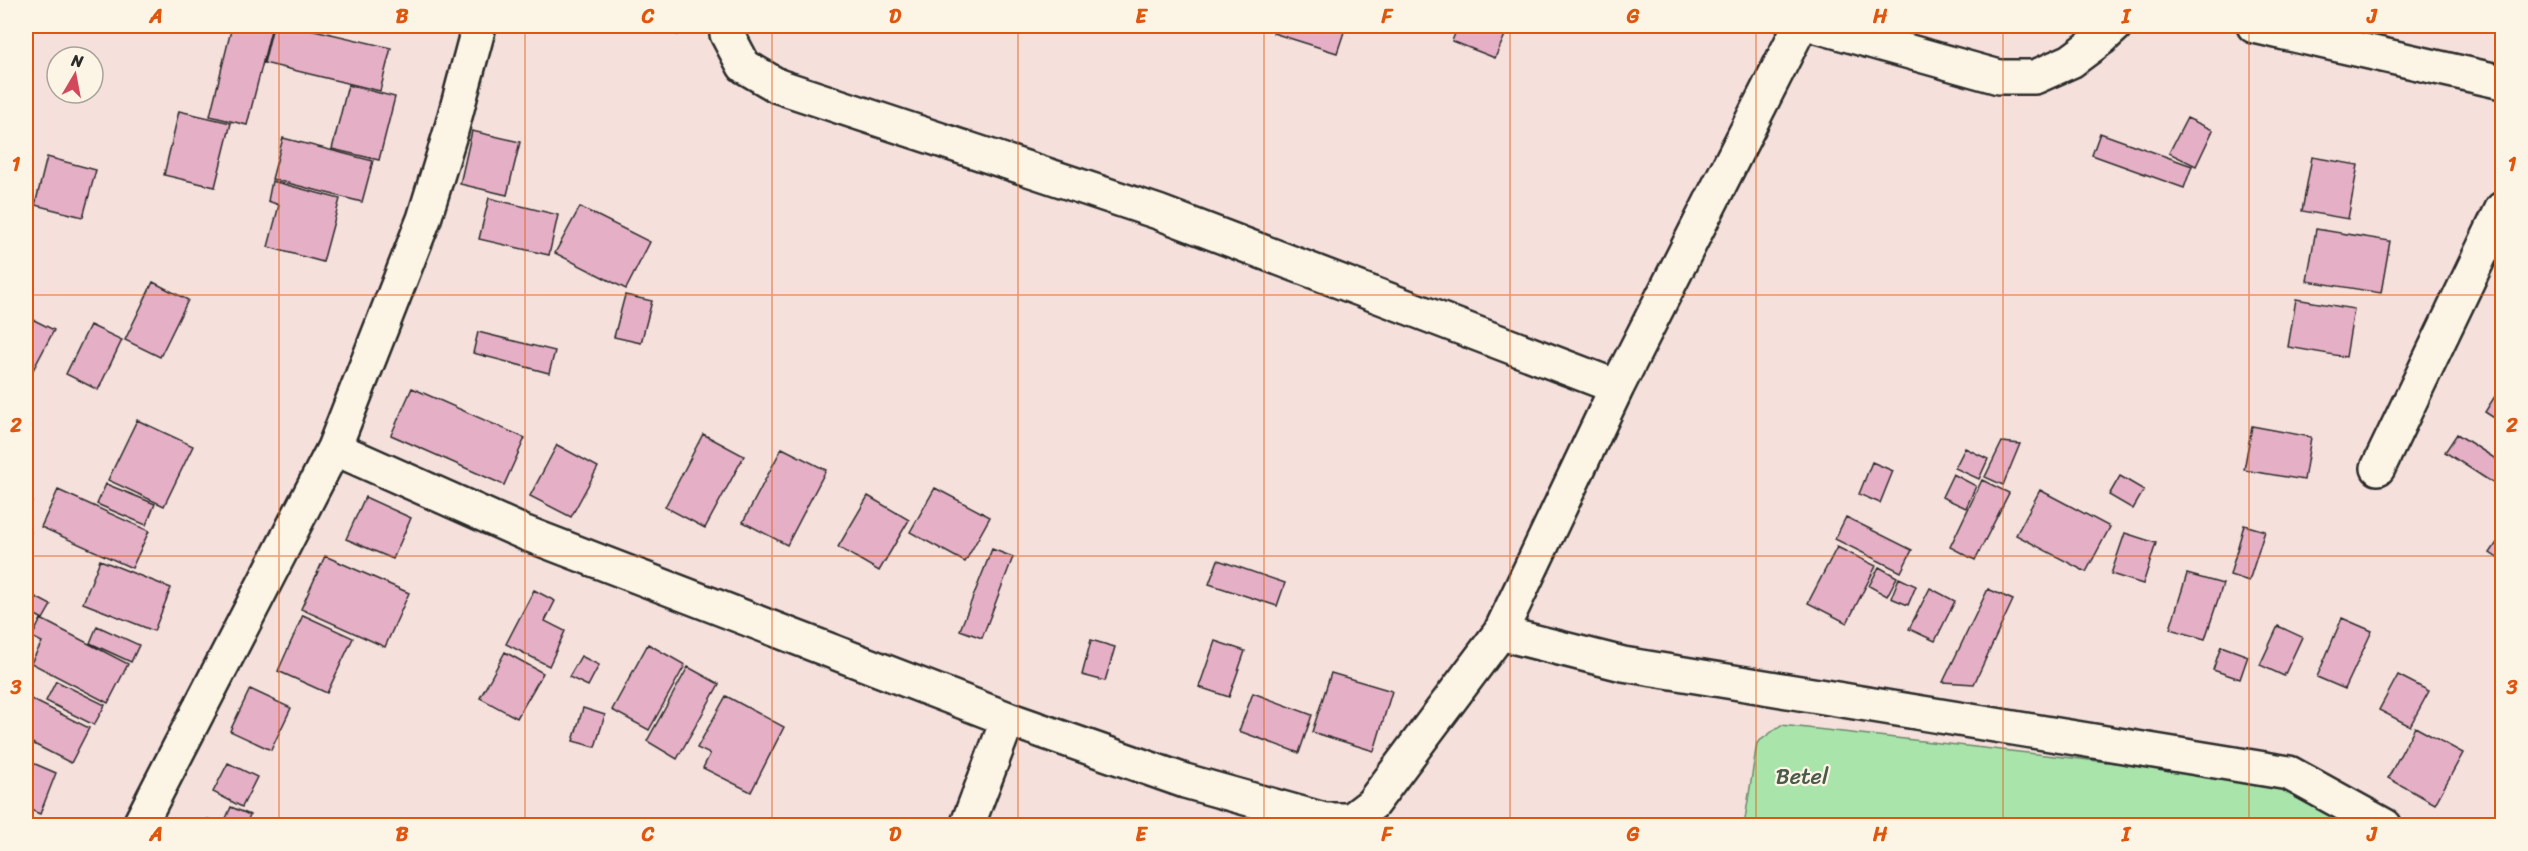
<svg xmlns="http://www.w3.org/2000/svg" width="2528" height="851" viewBox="0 0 2528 851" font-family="Sriracha,sans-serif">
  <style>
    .green { fill: #a9e5ab; stroke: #6a886b; stroke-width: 1.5 }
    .building { fill: #e5afc6; stroke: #2b2b2b; stroke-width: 1.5 }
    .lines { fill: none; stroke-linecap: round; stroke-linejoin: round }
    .minor-casing { stroke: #2b2b2b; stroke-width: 38 }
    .minor { stroke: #fcf5e5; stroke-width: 33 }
    .grid { fill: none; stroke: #df570e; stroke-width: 1.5; stroke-opacity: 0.55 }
    .labels { text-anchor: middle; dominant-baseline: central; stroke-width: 4.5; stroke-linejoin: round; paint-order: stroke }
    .park-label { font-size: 22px; fill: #4a5a4b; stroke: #fcf5e5 }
    .neatline { fill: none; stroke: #df570e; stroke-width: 2 }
    .grid-label { font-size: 20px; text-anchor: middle; font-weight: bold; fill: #df570e }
  </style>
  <rect width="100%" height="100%" fill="#f5e0dc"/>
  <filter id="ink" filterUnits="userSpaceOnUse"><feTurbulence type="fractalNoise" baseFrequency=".0167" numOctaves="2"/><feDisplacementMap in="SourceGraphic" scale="12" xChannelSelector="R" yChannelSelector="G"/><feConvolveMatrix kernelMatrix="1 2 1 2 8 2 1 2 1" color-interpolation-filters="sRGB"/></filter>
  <g filter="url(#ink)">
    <path class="green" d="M1781,725L2284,782L2348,825L1744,826L1757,743Z"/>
    <path class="building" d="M232,26H272L247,125L210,116Z
      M273,26H297L391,48L380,91L264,63Z
      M642,26H683L678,35Z
      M1276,26H1346L1337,53L1273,33Z
      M1458,26H1509L1495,58L1452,41Z
      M348,85L395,97L379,160L332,149Z
      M179,111L231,123L215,187L164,175Z
      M2187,118L2213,130L2196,166L2169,153Z
      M472,131L520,142L507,195L460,184Z
      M2100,133L2192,166L2184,188L2092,155Z
      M283,138L373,161L362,202L272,179Z
      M47,157L96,170L83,217L35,205Z
      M2312,157L2358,165L2348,219L2302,211Z
      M272,181L340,199L323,262L268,247L279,205L268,201Z
      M489,198L558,215L549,255L479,239Z
      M580,207L650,242L626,289L555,253Z
      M2316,229L2390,241L2381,293L2307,281Z
      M153,282L188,300L160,357L125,340Z
      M625,295L652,301L641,343L614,337Z
      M2296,299L2354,309L2346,357L2288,347Z
      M26,316L54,330L33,370L26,366Z
      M90,325L122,340L98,390L66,374Z
      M478,332L555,351L549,373L473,353Z
      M2502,385V423L2485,412Z
      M412,388L525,438L504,485L391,435Z
      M137,420L193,446L164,506L108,480Z
      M2252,426L2311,437L2304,480L2244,470Z
      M703,434L744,456L705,528L665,507Z
      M2457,434L2502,463V489L2445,452Z
      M2002,442L2020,444L2003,485L1985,477Z
      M557,445L598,467L571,517L530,496Z
      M782,448L826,470L787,545L743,522Z
      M1965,448L1988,459L1979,479L1955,468Z
      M1872,462L1893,471L1880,503L1859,494Z
      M1953,474L1976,486L1966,508L1942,497Z
      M2120,476L2144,490L2133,509L2109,495Z
      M1982,480L2009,493L1975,560L1950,547Z
      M106,484L155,504L146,525L97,504Z
      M935,488L990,517L965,562L910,532Z
      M58,490L149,531L132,568L41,527Z
      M2040,490L2110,527L2086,572L2016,535Z
      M868,496L909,520L879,571L838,547Z
      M365,497L411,518L393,559L346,539Z
      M26,498L32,501L26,514Z
      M1846,517L1912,550L1901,572L1835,539Z
      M2244,525L2265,531L2249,581L2230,575Z
      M26,529L31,532L26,543Z
      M2125,533L2156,543L2143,584L2111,574Z
      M2502,535V561L2490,553Z
      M1837,547L1876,566L1847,623L1808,603Z
      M992,549L1013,557L982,638L960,630Z
      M325,556L409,593L385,647L301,609Z
      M100,560L171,588L154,631L83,603Z
      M1218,560L1285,583L1277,606L1209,584Z
      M1879,567L1897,577L1887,596L1869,586Z
      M2187,574L2223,584L2205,639L2170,629Z
      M1899,578L1916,586L1908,605L1891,598Z
      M1930,588L1955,601L1935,641L1909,629Z
      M1988,589L2013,600L1974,684L1943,682Z
      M534,590L555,601L545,621L565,631L549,666L506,644Z
      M26,592L51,605L43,619L26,610Z
      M303,615L353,638L327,693L278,671Z
      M2342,618L2372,631L2345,689L2317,677Z
      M41,619L128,664L108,703L31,663L42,642L32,637Z
      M97,626L139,645L131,662L90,643Z
      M2278,626L2302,637L2284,676L2260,665Z
      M1091,640L1115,647L1105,681L1082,675Z
      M1215,641L1245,651L1229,697L1199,687Z
      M648,644L685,665L649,730L612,710Z
      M2221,646L2248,656L2240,679L2213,670Z
      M505,652L543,673L517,718L480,698Z
      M581,656L599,665L588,686L569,677Z
      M688,667L719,684L677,759L647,741Z
      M1331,673L1392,691L1374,751L1312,732Z
      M2398,675L2429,691L2410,726L2379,710Z
      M56,681L105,705L94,725L46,701Z
      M250,689L291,708L271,750L230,731Z
      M1253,693L1312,715L1299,753L1239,731Z
      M726,696L784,727L751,792L703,768L710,754L697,748Z
      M31,699L89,728L71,763L26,740V711Z
      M583,708L605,715L595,747L573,741Z
      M2415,727L2463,753L2435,804L2388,778Z
      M26,760L56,773L40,814L26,808Z
      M228,763L257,777L242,807L213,792Z
      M231,807L250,815L245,826H205L208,819L223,825Z"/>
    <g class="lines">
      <g class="minor-casing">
        <path id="minor" d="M726,26L727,34L744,66L778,86L1158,212L1617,387
          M1817,26L1999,77H2035L2071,61L2102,38L2115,26
          M2254,26L2502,82
          M334,448L525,533L1008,719L1185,781L1324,820H1351L1372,804L1500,633L1617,387L1800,26
          M2378,468L2502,209
          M1500,633L1623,664L2289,773L2385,826
          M139,826L334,448L424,219L451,131L479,26
          M967,826L1008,719"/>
      </g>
      <use href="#minor" class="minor"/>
    </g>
  </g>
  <path class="grid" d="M279,26V826M525,26V826M772,26V826M1018,26V826M1264,26V826M1510,26V826M1756,26V826M2003,26V826M2249,26V826M26,295H2502M26,556H2502"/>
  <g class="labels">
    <g class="park-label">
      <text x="1802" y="776">Betel</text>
    </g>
  </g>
  <rect width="2528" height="851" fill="none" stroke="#fcf5e5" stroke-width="66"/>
  <g transform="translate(75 75) rotate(10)"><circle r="28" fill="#fcf5e5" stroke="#a8a49b" stroke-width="1.5"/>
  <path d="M0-4.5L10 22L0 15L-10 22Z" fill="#d1495b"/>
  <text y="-9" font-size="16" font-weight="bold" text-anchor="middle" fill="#2b2b2b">N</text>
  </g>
  <rect x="33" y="33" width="2462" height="785" class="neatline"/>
  <g class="grid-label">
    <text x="156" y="23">A</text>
    <text x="402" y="23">B</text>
    <text x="648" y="23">C</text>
    <text x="895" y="23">D</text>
    <text x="1141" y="23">E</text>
    <text x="1387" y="23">F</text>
    <text x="1633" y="23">G</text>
    <text x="1880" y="23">H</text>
    <text x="2126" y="23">I</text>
    <text x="2372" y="23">J</text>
    <text x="16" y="171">1</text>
    <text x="2512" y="171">1</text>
    <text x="16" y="432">2</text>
    <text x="2512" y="432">2</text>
    <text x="16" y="694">3</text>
    <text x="2512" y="694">3</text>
    <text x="156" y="841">A</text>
    <text x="402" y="841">B</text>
    <text x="648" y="841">C</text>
    <text x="895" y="841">D</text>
    <text x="1141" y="841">E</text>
    <text x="1387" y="841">F</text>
    <text x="1633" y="841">G</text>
    <text x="1880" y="841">H</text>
    <text x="2126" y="841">I</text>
    <text x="2372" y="841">J</text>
  </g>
</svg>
